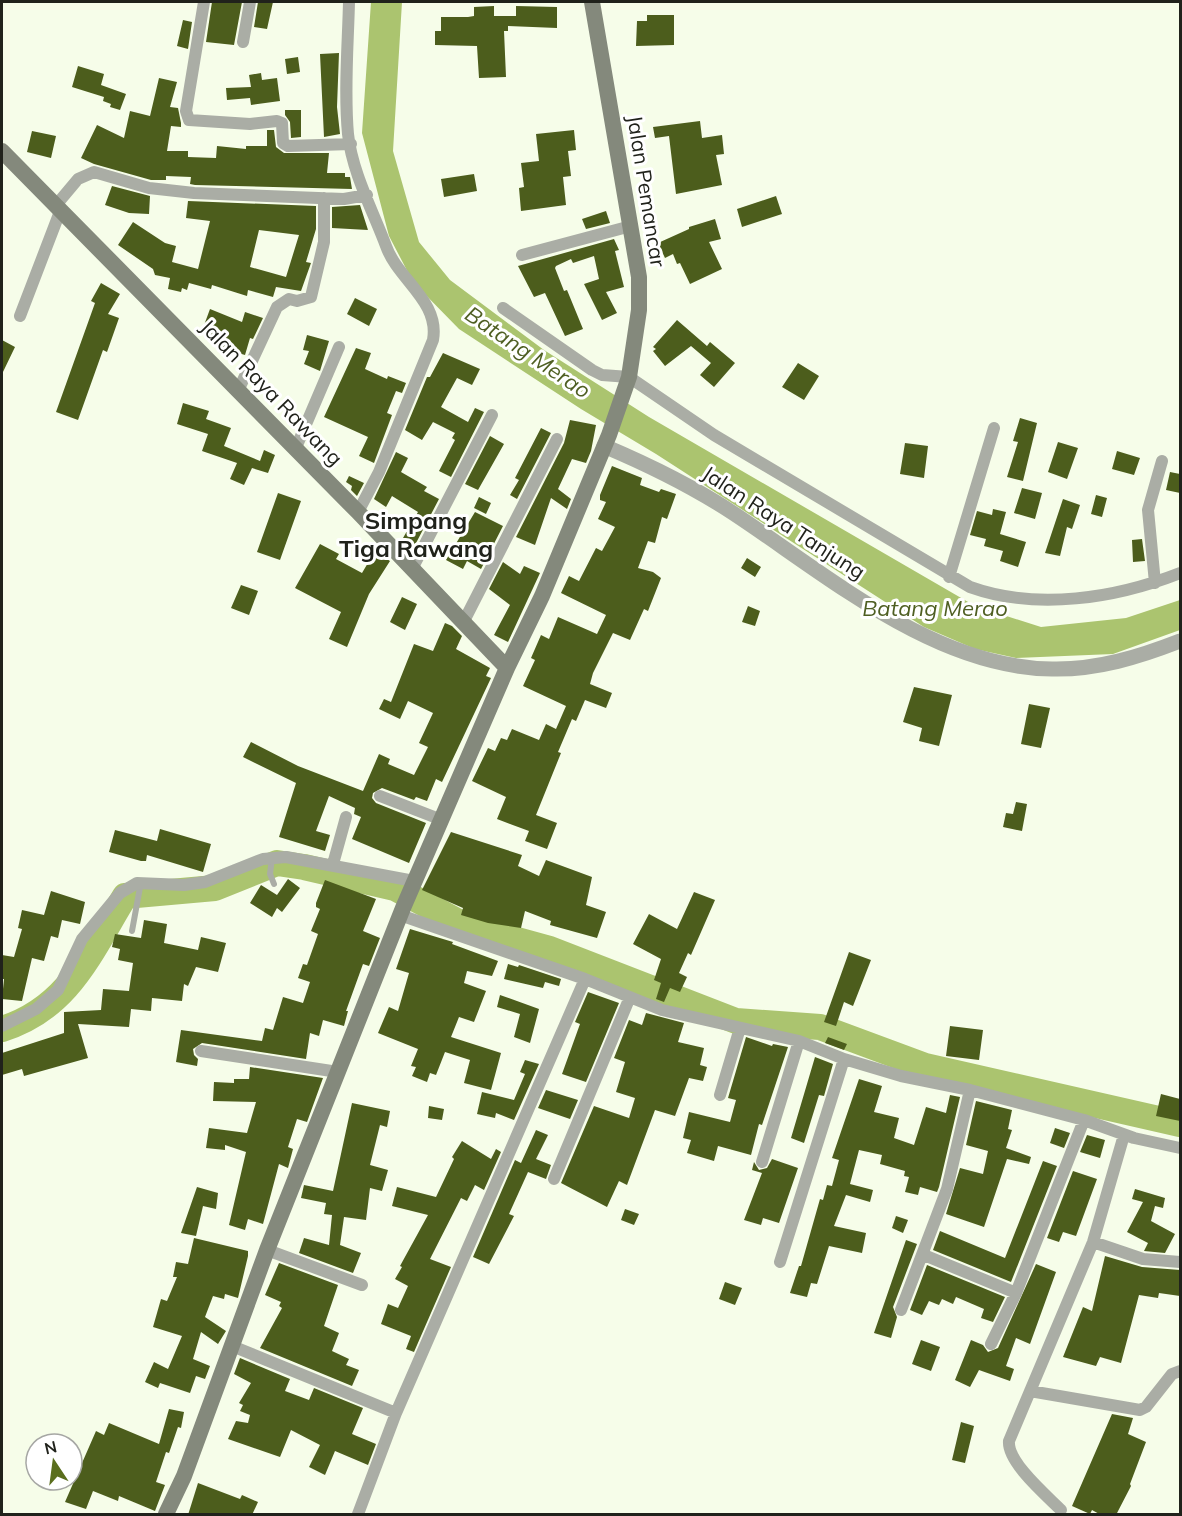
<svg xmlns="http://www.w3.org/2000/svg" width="1182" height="1516" viewBox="0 0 1182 1516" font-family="Mulish,sans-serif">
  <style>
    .water { fill: #abc46f }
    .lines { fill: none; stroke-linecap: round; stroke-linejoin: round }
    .river { stroke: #abc46f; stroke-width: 26 }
    .building { fill: #4c5d1c; fill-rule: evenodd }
    .service { stroke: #aaada5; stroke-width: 6 }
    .minor { stroke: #aaada5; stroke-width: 12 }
    .tertiary { stroke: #aaada5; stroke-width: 15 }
    .secondary { stroke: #84897c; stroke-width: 16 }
    .labels { text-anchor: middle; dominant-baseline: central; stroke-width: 6; stroke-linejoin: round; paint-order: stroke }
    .street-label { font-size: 21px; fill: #20221b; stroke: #fff }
    .water-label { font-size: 22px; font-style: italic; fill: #4f5f23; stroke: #fff }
    .quarter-label { font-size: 24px; font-weight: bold; fill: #20221b; stroke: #fff }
  </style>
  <rect width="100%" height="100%" fill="#f6fde9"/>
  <path class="water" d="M371,2H402L393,151L419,242L450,280L544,350L649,417L975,606L1041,627L1126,618L1180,600V630L1113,654L1016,658L975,649L924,627L656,454L581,409L459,329L413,282L389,236L362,133Z"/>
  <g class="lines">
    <path class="river" d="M2,1029C69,1008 90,953 125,896L215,888L277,863L304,867L395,888L466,926L550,949L736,1021L820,1027L925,1066L1180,1124"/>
  </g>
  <path class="building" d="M212,2H242L234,45L206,42Z
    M258,2H273L267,29L254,27Z
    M494,6V16H516V6L557,7V28L508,26V31H504L506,77L479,78L477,46L435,45V31H441V17H468L474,16V7Z
    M647,15H674V45L636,46L637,21H647Z
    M183,20L192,22L188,49L177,46Z
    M339,53L337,107L340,134L324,137L320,54Z
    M298,57L300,72L287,74L285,59Z
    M78,66L104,74L101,85L126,94L120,110L110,107L111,104L103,101L104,97L72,87Z
    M261,73L262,80L277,78L280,101L251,105L250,98L227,100L226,88L251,87L249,75Z
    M159,78L177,82L170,107L178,108L181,123V127L171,126L167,151H188V157L216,158L217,146L246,149V146H267V130H274L276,147L284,153H329L327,173H345V177H350L352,189L195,185L190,184L191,177L166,176V180H151L94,164L81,158L97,125L124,138L130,111L150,116Z
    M285,110H301V137L291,138L290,122L285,115Z
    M700,121L702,138L722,135L724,154L716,155L722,185L676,194L669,136L655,138L653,127Z
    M574,130L576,150L568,151L571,176L563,177L566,205L521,211L519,188L524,187L521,163L539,161L536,134Z
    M32,131L56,136L51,158L27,152Z
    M474,174L477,191L444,197L441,179Z
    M112,186L150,196L149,214L129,213L105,205Z
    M776,196L782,214L742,227L737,209Z
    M188,201L316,206V229L306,262L311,263L301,291L276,287L273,297L248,290L247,296L212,285L211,289L189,283L187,290L182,288L181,292L168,289L170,278L155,275L153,269L118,245L133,222L165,243L176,246L172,262L198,269L210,221L186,218ZM259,230L299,235L286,277L250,267Z
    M360,205L368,230L332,228V207Z
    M606,211L610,223L586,229L582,219Z
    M715,219L721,239L709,242L722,269L690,284L680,263L677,264L673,254L665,258L658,243L689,229V227Z
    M614,239L619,250L615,251L624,287L606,292L617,313L602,320L584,284L599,279L594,256L573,263L571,259L556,266L555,268L564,291L567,290L583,329L565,336L545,293L534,297L518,266Z
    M101,283L120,294L108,314L119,318L107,352L103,350L78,420L56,412L95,303L91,301Z
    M355,298L377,309L369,326L347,314Z
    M210,309L242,322L245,312L263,318L253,339L250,338L245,355L218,347L220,343L205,337L208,330L203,328Z
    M677,320L707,346L710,342L735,363L714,387L700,375L711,363L691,346L665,366L653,351L656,349L653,347Z
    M307,335L329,341L320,371L304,364L309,351L303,350Z
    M2,340L15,347L2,374Z
    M356,348L371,353L365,369L387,379L388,376L406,383L402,393L396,391L387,413L392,415L374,463L359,456L368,437L324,417Z
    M443,353L480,369L472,385L457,378L441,407L468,422L475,408L484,412L451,477L439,471L455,440L452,438L455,433L433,422L422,440L405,430L427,377H430Z
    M798,363L819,376L804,400L782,387Z
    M183,403L209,411L206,419L231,428L224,446L260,461L264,450L275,455L268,473L252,468L244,485L230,479L237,463L202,451L208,434L177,424Z
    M1020,418L1037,423L1023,481L1007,477L1018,442L1013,441Z
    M570,420L596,425L591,451L586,463L572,459L558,489L571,499L567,509L551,498L535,545L516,537L564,443Z
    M541,428L551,433L517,499L510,495L519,480L515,478Z
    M490,436L504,444L478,490L465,484Z
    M1058,442L1078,448L1067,479L1048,472Z
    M905,443L928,446L924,478L900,474Z
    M1117,451L1140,458L1134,475L1112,469Z
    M396,452L408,458L401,472L427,487L424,491L439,499L415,545L403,538L418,512L392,496L386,507L374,499Z
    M612,466L642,478L640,485L659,492L661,489L676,494L667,519L662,517L655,543L648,541L638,568L653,572L661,578L648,611L644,609L630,640L613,633L593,673L590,684L612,693L606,708L585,700L576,721L572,719L558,752L561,753L536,815L557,823L547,849L525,841L529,831L497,819L506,797L472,781L488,748L495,751L501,738L507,740L512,729L539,740L546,724L556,729L566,706L523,686L535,660L531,658L541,635L549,639L558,617L597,634L606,615L561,593L569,576L579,581L596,548L602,551L615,527L598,519L606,502L600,500V495Z
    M1170,472L1180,474V493L1166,490Z
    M349,476L364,483L357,496L351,490L352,486L346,482Z
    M1022,488L1042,493L1035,519L1014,513Z
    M278,493L301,501L280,560L257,552Z
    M1096,495L1107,498L1102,517L1091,514Z
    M479,497L491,503L486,514L474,508Z
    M1063,499L1080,505L1072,529L1067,527L1060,556L1045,553Z
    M993,509L1006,512L1000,534L1026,542L1018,567L1000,561L1003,551L984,546L986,539L970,535L977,511L992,515Z
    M475,512L503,526L481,569L467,561L463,569L446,560Z
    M1142,539L1145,561L1133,562L1132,540Z
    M320,544L339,554L336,559L362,573L375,551L390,561L369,594L347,647L329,639L341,612L295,588Z
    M747,558L761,567L755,577L741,568Z
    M503,562L520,574L524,566L540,573L508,642L494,635L510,605L489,589Z
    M241,585L258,591L249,615L231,608Z
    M402,597L417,604L405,630L390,622Z
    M748,606L760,611L755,626L742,622Z
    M445,623L452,626L462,636L456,649L490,668L486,676L491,678L442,782L436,779L427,801L416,797L414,800L382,788L373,793L372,798L376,803L426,823L409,863L352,839L361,817L354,814L355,808L329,796L316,831L330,835L325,851L279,837L296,783L243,757L251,742L298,766L363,791L379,754L390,759L388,764L414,775L428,747L419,743L433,713L408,701L400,719L379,709L384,699L391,702L414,644L433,651Z
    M914,687L952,695L939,746L919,741L922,728L903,722Z
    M1029,704L1050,708L1041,748L1021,744Z
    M1016,802L1027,804L1022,831L1003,827L1006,813L1013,814Z
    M160,829L211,844L203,872L147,855L146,861H141L109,852L115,830L157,841Z
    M451,832L522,855L518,866L539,876L546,860L592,877L586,905L606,912L597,938L550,925L551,921L525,911L521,928L488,923L461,915L463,908L422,890Z
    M288,879L300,888L282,912L277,908L272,917L250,903L261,885L277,895Z
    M325,880L376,899L363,931L380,938L369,966L363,964L346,1011H348L344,1026L323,1020L319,1036L310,1033L306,1059L202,1043L193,1049L194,1055L198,1059L197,1066L176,1062L181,1030L262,1041L265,1028L273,1030L283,997L303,1003L310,982L298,978L303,964L307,965L318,934L311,931L320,909L316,907V903Z
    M51,891L85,902L80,924L62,920L58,938L51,936L44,961L32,958L22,1001L2,999L4,979H2V955L14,957L22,929L18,928L22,910L44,915Z
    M694,892L715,900L691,955L688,953L679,973L687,977L680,992L670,988L664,1002L656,999L661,983L654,980L661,959L633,944L649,914L677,929Z
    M144,920L167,924L164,943L198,950L201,937L226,943L218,972L196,967L188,986L184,984L182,1001L152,998L151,1011L131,1009L129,1027L78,1024L88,1058L24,1076L22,1069L2,1075V1053L64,1033V1012L101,1010L103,989L129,991L133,963L118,960L120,949L112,947L115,934L141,938Z
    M410,929L453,942L452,944L498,961L492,976L467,971L464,983L486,991L474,1022L459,1017L451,1037L501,1053L491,1090L464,1083L470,1060L445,1052L436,1075L430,1073L427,1082L412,1076L416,1067L411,1066L418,1049L378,1033L389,1007L398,1011L409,973L396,969Z
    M849,952L871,960L853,1006L844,1002L836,1026L824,1022Z
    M508,964L518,967L519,965L561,979L559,986L545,982L543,988L504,979Z
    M588,992L619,1003L586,1082L562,1074L580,1024L575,1022Z
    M500,995L539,1009L530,1043L514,1037L520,1014L497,1007Z
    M646,1013L684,1023L678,1042L704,1048L700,1065L707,1067L703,1081L689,1078L675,1116L655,1110L627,1185L619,1181L607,1207L561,1183L594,1106L629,1118L635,1098L616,1092L625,1062L614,1058L629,1020L642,1025Z
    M950,1026L983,1030L979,1060L946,1056Z
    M746,1037L772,1046L773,1044L788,1047L762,1125L759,1124L751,1155L718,1146L714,1161L687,1153L691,1140L683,1138L689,1112L730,1122L736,1100L728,1098Z
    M828,1037L847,1044L844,1050L825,1043Z
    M815,1057L833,1064L824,1096L819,1095L804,1143L791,1138Z
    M525,1060L539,1064L514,1120L496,1113L495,1118L477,1114L482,1092L514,1100L525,1074L520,1072Z
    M250,1067L323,1078L307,1122L297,1119L288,1147L293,1149L288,1168L279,1164L263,1224L248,1219L245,1230L229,1225L246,1152L225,1145V1150L206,1148L209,1128L247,1133L256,1102L213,1101L214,1082L234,1083V1079H249Z
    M859,1079L882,1086L874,1112L899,1118L894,1138L914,1145L926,1107L946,1113L950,1095L960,1097L939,1187L937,1192L920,1187L918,1195L905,1192L909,1177L904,1176L905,1171L880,1164L882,1155L859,1150L850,1184L873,1190L870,1202L846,1195L834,1226L866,1233L862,1253L829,1246L817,1284L811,1283L807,1297L790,1293L799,1266H801L820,1199L823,1200L827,1185L832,1186L839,1160L832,1158Z
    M546,1090L578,1100L570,1119L538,1108Z
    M1161,1094L1180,1099V1121L1156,1116Z
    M976,1101L1012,1110L1008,1129L1012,1130L1006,1148L1031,1157L1029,1164L1007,1159L984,1227L946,1214L960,1168L983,1174L988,1151L966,1145Z
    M352,1103L390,1111L387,1127L380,1125L370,1165L388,1170L382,1191L370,1188L366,1220L344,1217L340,1245L361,1253L353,1273L299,1253L304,1238L329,1245L332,1215L324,1214L326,1203L301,1198L304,1185L333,1191Z
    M429,1106L444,1109L442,1120L428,1118Z
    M1055,1128L1070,1133L1064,1148L1050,1143Z
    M536,1130L548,1135L536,1159L551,1165L546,1179L528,1172L509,1214L514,1216L489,1264L473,1257L515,1160L521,1163Z
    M1087,1135L1105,1140L1100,1158L1080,1152Z
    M462,1141L491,1159L496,1149L501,1152L484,1190L475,1185L467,1201L461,1198L430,1259L451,1267L414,1352L406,1349L411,1336L381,1324L388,1304L398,1308L408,1286L395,1279L402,1267L400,1266L428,1215L392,1206L397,1187L436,1197L454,1159L452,1157Z
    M772,1159L798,1168L779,1223L763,1218L761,1225L744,1220L762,1173L752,1170L754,1162L759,1170L767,1168Z
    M1043,1161L1057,1166L1011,1282L933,1250L940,1231L1005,1258Z
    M1073,1171L1097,1179L1076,1236L1063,1232L1059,1242L1047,1238Z
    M197,1187L218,1193L216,1209L203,1206L196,1236L181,1233Z
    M1135,1189L1165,1198L1163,1208L1155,1206L1151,1221L1175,1234L1165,1253L1144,1251L1148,1243L1127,1232L1143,1202L1132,1199Z
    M625,1209L639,1214L634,1225L621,1220Z
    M896,1216L908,1220L903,1233L892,1228Z
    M194,1238L248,1251V1256L238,1298L225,1294L224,1299L213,1296L205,1317L226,1331L218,1344L201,1332L193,1359L210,1366L205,1379L196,1376L190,1393L160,1383L158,1388L145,1382L154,1362L168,1369L182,1336L153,1327L161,1299L167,1301L177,1277H173L176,1262L188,1264Z
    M906,1240L917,1244L893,1307L897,1317L891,1338L874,1333Z
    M1105,1256L1142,1267L1180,1270V1296L1159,1293L1158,1298L1139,1295L1121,1363L1100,1357L1096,1366L1063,1357L1083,1307L1092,1311Z
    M279,1263L338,1285L324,1326L339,1333L332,1351L349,1359L346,1365L359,1370L352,1386L260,1348L282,1308L279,1306L281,1302L265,1295Z
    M1036,1264L1056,1272L1030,1344L1016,1338L1006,1366L1014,1369L1010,1381L979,1370L970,1387L955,1380L971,1340L983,1345L988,1352L998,1348Z
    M927,1265L1005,1297L993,1322L981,1318L984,1309L956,1297L953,1304L942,1299L939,1305L929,1301L922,1315L910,1310Z
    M725,1282L742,1288L735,1305L719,1299Z
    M921,1340L940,1347L931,1371L912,1364Z
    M240,1358L290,1379L285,1391L309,1400L314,1388L363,1408L352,1434L376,1444L368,1465L335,1451L325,1475L309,1467L320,1445L291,1430L280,1457L228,1439L236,1421L248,1423L250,1415L240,1411L243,1405L239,1403L251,1383L234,1374Z
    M169,1409L184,1412L181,1428L178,1427L169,1453L166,1452L156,1482L165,1485L155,1511L119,1496L118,1501L93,1491L86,1509L65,1502L96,1431L104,1435L109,1423L159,1444Z
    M1112,1414L1133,1418L1128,1434L1146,1442L1130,1484L1131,1486L1116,1515H1101L1092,1510L1090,1514L1072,1506Z
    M961,1422L974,1426L965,1463L952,1460Z
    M198,1483L240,1499L242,1495L258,1502L252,1515H188Z"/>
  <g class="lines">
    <path class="service" d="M272,858L270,874L274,884
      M132,931L141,882"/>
    <path class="minor" d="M204,2L186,111L189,120L250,124L277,121L282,123L283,143L288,146L351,144
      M349,2C348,45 344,91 348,134C352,172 373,211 386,246C398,280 440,301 433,340L379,472L358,512
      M243,42L250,2
      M57,204L78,179L94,172L149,188L194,193L344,199L367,195
      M522,255L631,226
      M503,308L592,370L602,375L629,377L714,435L970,587C1037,611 1116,598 1180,573
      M20,316L61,209
      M238,391L277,307L289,299L297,301L311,297L324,242V198
      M295,450L339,347
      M412,569L492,415
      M949,577L994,428
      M1155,583L1148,510L1162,461
      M463,623L557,439
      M380,796L442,820
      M333,864L346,817
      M400,915L585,979L662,1010L799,1041L844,1059L901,1076L970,1090L1084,1120L1134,1138L1180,1148
      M2,1026L36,1009L58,990L82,939L120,893L137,883L184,885L205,882L263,859L286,857L414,881
      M201,1051L338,1072
      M720,1095L740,1028
      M762,1162L799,1041
      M554,1179L630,997
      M1093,1242L1143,1259L1180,1262
      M267,1250L362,1285
      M924,1255L1016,1293L991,1344
      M780,1262L844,1059
      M1016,1293L1084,1120
      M901,1310L947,1189L970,1090
      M232,1346L396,1413
      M1030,1391L1140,1410L1146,1407L1172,1374L1180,1371
      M1061,1510C1046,1495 1007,1462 1009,1441L1093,1242L1124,1135
      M358,1514L396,1413L585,979"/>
    <path class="tertiary" d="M604,446C649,465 692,486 733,513C827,575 935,668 1052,669C1097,670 1139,657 1180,641"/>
    <path class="secondary" d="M2,151L358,512L507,668
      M166,1514L184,1476L267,1250L403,908L507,668L542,596L609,435L629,377L639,310V277L592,2"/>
  </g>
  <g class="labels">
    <g class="street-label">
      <text transform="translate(647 191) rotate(81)">Jalan Pemancar</text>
      <text transform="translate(272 392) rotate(46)">Jalan Raya Rawang</text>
      <text transform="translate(784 522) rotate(33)">Jalan Raya Tanjung</text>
    </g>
    <g class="water-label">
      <text transform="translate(528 352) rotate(34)">Batang Merao</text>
      <text x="935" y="608">Batang Merao</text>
    </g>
    <g class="quarter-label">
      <text x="416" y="520">Simpang<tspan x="416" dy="28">Tiga Rawang</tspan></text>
    </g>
  </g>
  <rect width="1182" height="1516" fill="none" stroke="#20221b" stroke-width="6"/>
  <g transform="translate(54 1462) rotate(347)"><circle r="28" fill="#ffffff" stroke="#a6a7a4" stroke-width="1.5"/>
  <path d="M0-4.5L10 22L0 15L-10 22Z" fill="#5a6e1d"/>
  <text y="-9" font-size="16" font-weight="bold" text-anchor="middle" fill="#20221b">N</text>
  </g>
</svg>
